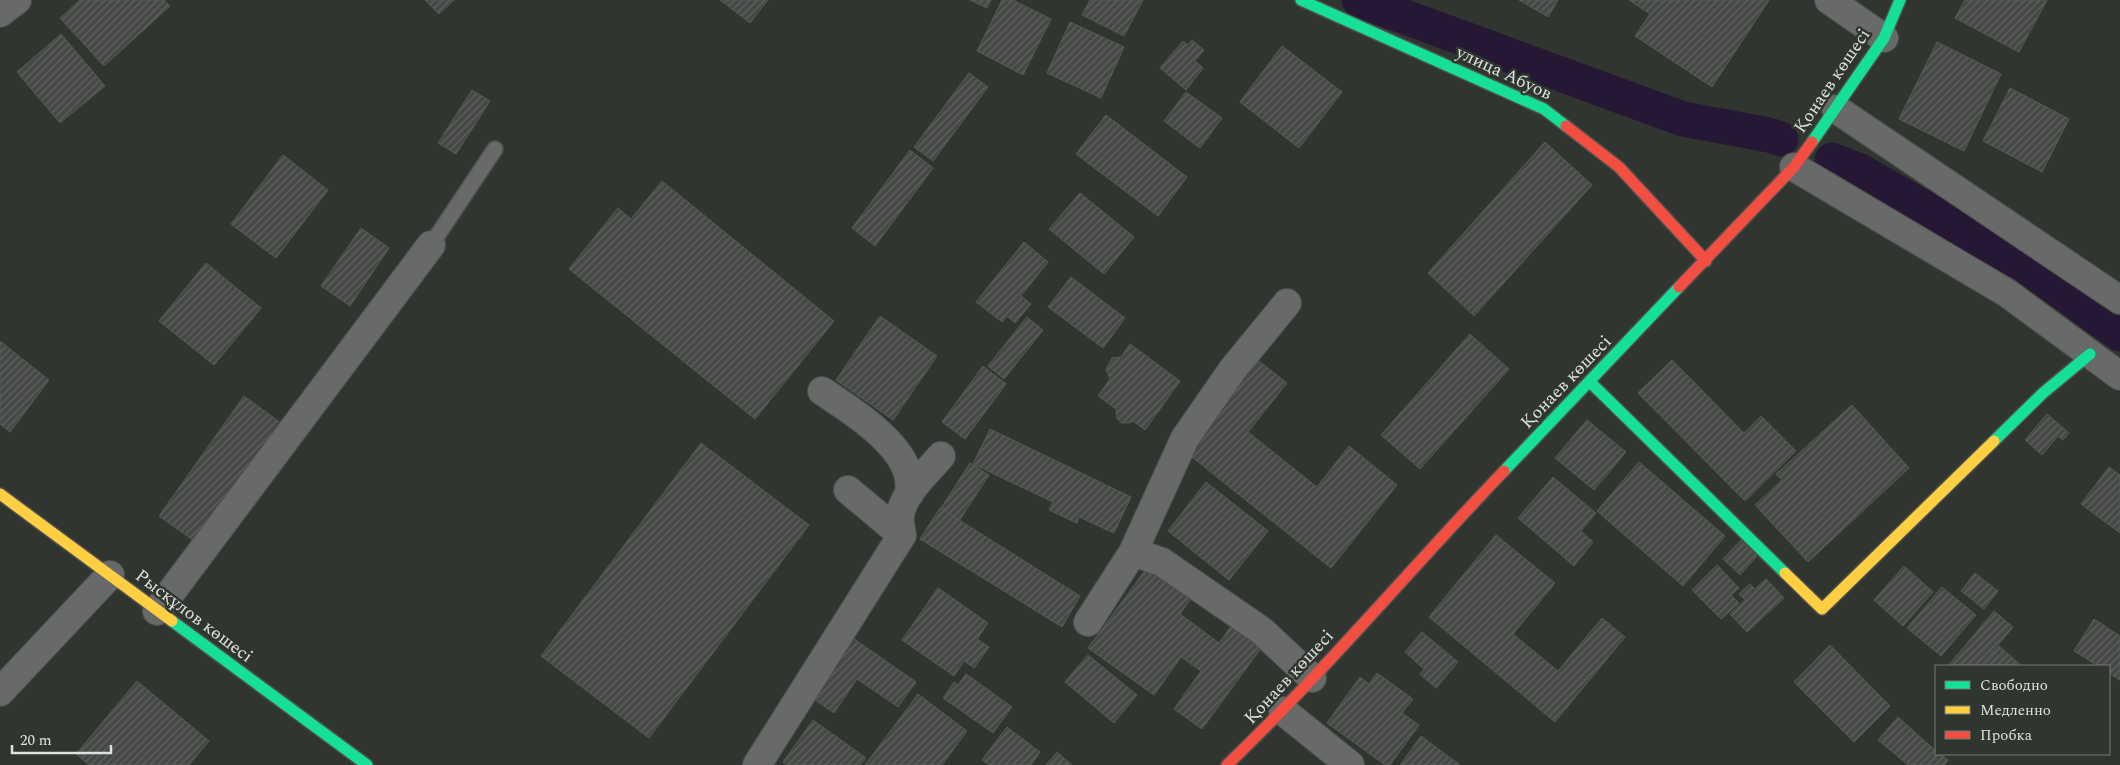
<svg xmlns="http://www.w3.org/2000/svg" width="2120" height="765" viewBox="0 0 2120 765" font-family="Spectral,serif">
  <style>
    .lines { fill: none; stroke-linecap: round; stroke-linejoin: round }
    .canal { stroke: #261834; stroke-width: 35 }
    .building { fill: url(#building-hatch); stroke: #565a56 }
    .lane-casing { stroke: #4d504d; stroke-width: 18 }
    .street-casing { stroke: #4d504d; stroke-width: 30 }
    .fast-casing { stroke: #4d504d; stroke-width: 14 }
    .slow-casing { stroke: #4d504d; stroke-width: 14 }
    .jam-casing { stroke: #4d504d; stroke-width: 14 }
    .lane { stroke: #686969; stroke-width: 15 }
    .street { stroke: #686969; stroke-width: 28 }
    .fast { stroke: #16e098; stroke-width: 11 }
    .slow { stroke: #ffcf43; stroke-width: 11 }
    .jam { stroke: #f24e42; stroke-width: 11 }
    .labels { text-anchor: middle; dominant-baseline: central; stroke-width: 5; stroke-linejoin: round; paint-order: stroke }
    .street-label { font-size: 18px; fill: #dee2de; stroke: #2f362f }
  </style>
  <defs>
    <pattern id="building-hatch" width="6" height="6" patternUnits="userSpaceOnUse" patternTransform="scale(1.25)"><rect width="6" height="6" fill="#454845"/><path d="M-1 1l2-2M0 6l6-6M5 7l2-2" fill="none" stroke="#5f625f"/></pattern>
  </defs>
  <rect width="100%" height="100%" fill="#303530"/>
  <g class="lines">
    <path class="canal" d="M1359,0L1683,119L1769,135L1781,139
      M1832,160L1858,170L2026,266L2120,334"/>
  </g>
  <path class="building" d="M80,0H164L170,6L104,66L60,18Z
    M425,0H454L439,14Z
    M720,0H768L750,23Z
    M970,0H991L987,8Z
    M1002,0H1013L1051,19L1023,75L977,51Z
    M1090,0H1143L1124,36L1082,15Z
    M1519,0H1558L1548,17Z
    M1629,0H1769L1712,87L1635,36L1650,14Z
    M1965,0H2047L2019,52L1955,18Z
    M1070,22L1124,47L1101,98L1047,73Z
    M61,34L105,86L60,123L17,72Z
    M1192,40L1204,50L1195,61L1203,68L1186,90L1160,68L1183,41L1188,45Z
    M1937,42L2001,74L1964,151L1899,119Z
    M1282,46L1342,92L1299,148L1240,102Z
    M969,73L988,87L933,161L914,147Z
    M2010,88L2069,119L2042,172L1983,141Z
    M472,90L490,101L456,154L438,143Z
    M1186,92L1222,118L1200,148L1164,121Z
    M1106,115L1187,177L1158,216L1076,154Z
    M1545,142L1592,185L1474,316L1428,273Z
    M910,150L933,168L875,246L852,228Z
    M283,155L328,190L276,258L231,224Z
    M662,181L834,321L755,419L569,269L618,208L631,219Z
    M1080,193L1134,237L1104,274L1049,229Z
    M361,228L389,248L350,306L321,286Z
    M1024,242L1048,262L1021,296L1031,304L1015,323L1007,316L1002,322L976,302Z
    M206,263L261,308L214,365L159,321Z
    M1071,277L1125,318L1103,348L1048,307Z
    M880,316L937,356L893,420L836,380Z
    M1027,317L1043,330L1004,379L988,366Z
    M1470,334L1509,369L1420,469L1381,435Z
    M0,341L49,380L10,432L0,424Z
    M1130,344L1180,381L1145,430L1133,421L1129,423H1121L1117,418L1116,409L1098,396L1110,379L1106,369L1112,358L1121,357Z
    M1255,358L1287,383L1248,432L1317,487L1349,446L1397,485L1331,568L1183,450Z
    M1672,360L1744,433L1761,416L1796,451L1745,501L1638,393Z
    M983,366L1006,384L965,439L942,422Z
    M244,396L281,423L197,543L159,516Z
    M1852,405L1909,468L1808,562L1755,505L1782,480L1776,474Z
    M2047,414L2069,433L2063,440L2058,436L2042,455L2025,440Z
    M1587,420L1626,452L1594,490L1555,458Z
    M990,429L1131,497L1114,533L1079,517L1077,523L1049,510L1053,502L973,464Z
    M701,443L809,525L649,738L541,656Z
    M1639,462L1725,536L1683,586L1597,511Z
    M970,463L989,475L959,521L941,508Z
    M2109,467L2120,475V533L2081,504Z
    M1553,477L1596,513L1581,531L1593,542L1574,566L1518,518Z
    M1206,482L1268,531L1229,580L1168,531Z
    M940,508L1080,596L1062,627L920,539Z
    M1496,535L1555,583L1513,634L1558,671L1602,618L1625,637L1555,722L1429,617Z
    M1741,540L1758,555L1740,575L1723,559Z
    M1152,561L1195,593L1180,614L1219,643L1234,622L1264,644L1202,729L1174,709L1201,671L1181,657L1154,695L1088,648Z
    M1717,565L1739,588L1731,595L1739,603L1721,619L1692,590Z
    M1904,566L1933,592L1903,626L1874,600Z
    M1975,573L1998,591L1984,609L1961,591Z
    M1766,579L1784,598L1747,632L1730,614L1745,600L1739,594L1750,584L1755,589Z
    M1942,587L1976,615L1941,656L1907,628Z
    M938,588L988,623L977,639L989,647L974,668L964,661L954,676L902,640Z
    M1994,611L2013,627L1981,666H1948Z
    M2094,619L2120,636V680L2109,673V666H2098L2074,651Z
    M1422,632L1458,662L1436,688L1420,674L1424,669L1405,652Z
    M847,634L916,682L898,707L857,679L834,713L806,694Z
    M1830,645L1890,706L1854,742L1794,682Z
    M1999,646L2022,666H1982Z
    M1088,655L1137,695L1114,723L1065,682Z
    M1377,673L1413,699L1402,713L1419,725L1390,765H1385L1327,723L1360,677L1369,684Z
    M966,674L1012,707L993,733L943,698L954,682L958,685Z
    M137,681L209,741L189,765H89L76,754Z
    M918,694L967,731L942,765H865Z
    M1898,717L1936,751V754H1940L1948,760L1944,765H1908L1878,740Z
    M813,720L866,758L860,765H787L783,762Z
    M1007,727L1040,752L1031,765H989L982,760Z
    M1421,736L1460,765H1400Z
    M1057,752L1072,765H1046Z"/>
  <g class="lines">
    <g class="lane-casing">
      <path id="lane" d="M431,245L495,149"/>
    </g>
    <g class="street-casing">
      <path id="street" d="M1829,0L1884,38
        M0,13L17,0
        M1836,109L2120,300
        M1794,167L2007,293L2120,376
        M822,391C849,409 899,440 908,474C910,480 909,487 910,493
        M848,490L902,535
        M1133,552L1162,562L1262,631L1312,678
        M157,611L431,245
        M1088,622L1133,552L1185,438L1233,369L1287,303
        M0,692L110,575
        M1283,711L1350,765
        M757,765L902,535C901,528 899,521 900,515C904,492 927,473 941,456"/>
    </g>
    <g class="fast-casing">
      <path id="fast" d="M1301,0L1544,109L1566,126
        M1812,142L1884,38L1900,0
        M1590,382L1785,573
        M1994,441L2043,393L2090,354
        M1504,471L1679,287
        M172,621L367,765"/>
    </g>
    <g class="slow-casing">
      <path id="slow" d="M0,494L172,621
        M1785,573L1822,609L1994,441"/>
    </g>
    <g class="jam-casing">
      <path id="jam" d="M1566,126L1619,167L1706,261
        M1679,287L1794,167L1812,142
        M1227,765C1324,672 1411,568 1504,471"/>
    </g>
    <use href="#lane" class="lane"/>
    <use href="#street" class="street"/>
    <use href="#fast" class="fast"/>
    <use href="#slow" class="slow"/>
    <use href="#jam" class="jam"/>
  </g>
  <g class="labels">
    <g class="street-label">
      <text transform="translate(1504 73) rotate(25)">улица Абуов</text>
      <text transform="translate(1832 81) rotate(-56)">Қонаев көшесі</text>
      <text transform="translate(1566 382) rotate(-46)">Қонаев көшесі</text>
      <text transform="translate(194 616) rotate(37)">Рысқұлов көшесі</text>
      <text transform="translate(1289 677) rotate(-47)">Қонаев көшесі</text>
    </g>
  </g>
  <rect x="1935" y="665" width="175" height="90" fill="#2f362f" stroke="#757b75"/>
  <rect x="1945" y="681" width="25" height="8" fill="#16e098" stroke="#757b75"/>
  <text x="1980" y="690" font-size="15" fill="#dee2de">Свободно</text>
  <rect x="1945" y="706" width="25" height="8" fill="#ffcf43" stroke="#757b75"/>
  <text x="1980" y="715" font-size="15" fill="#dee2de">Медленно</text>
  <rect x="1945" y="731" width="25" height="8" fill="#f24e42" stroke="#757b75"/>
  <text x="1980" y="740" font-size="15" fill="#dee2de">Пробка</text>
  <path d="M12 745v8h99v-8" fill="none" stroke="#dee2de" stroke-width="2.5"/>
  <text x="20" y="745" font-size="15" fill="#dee2de" stroke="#2f362f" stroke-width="4" paint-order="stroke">20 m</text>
</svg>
